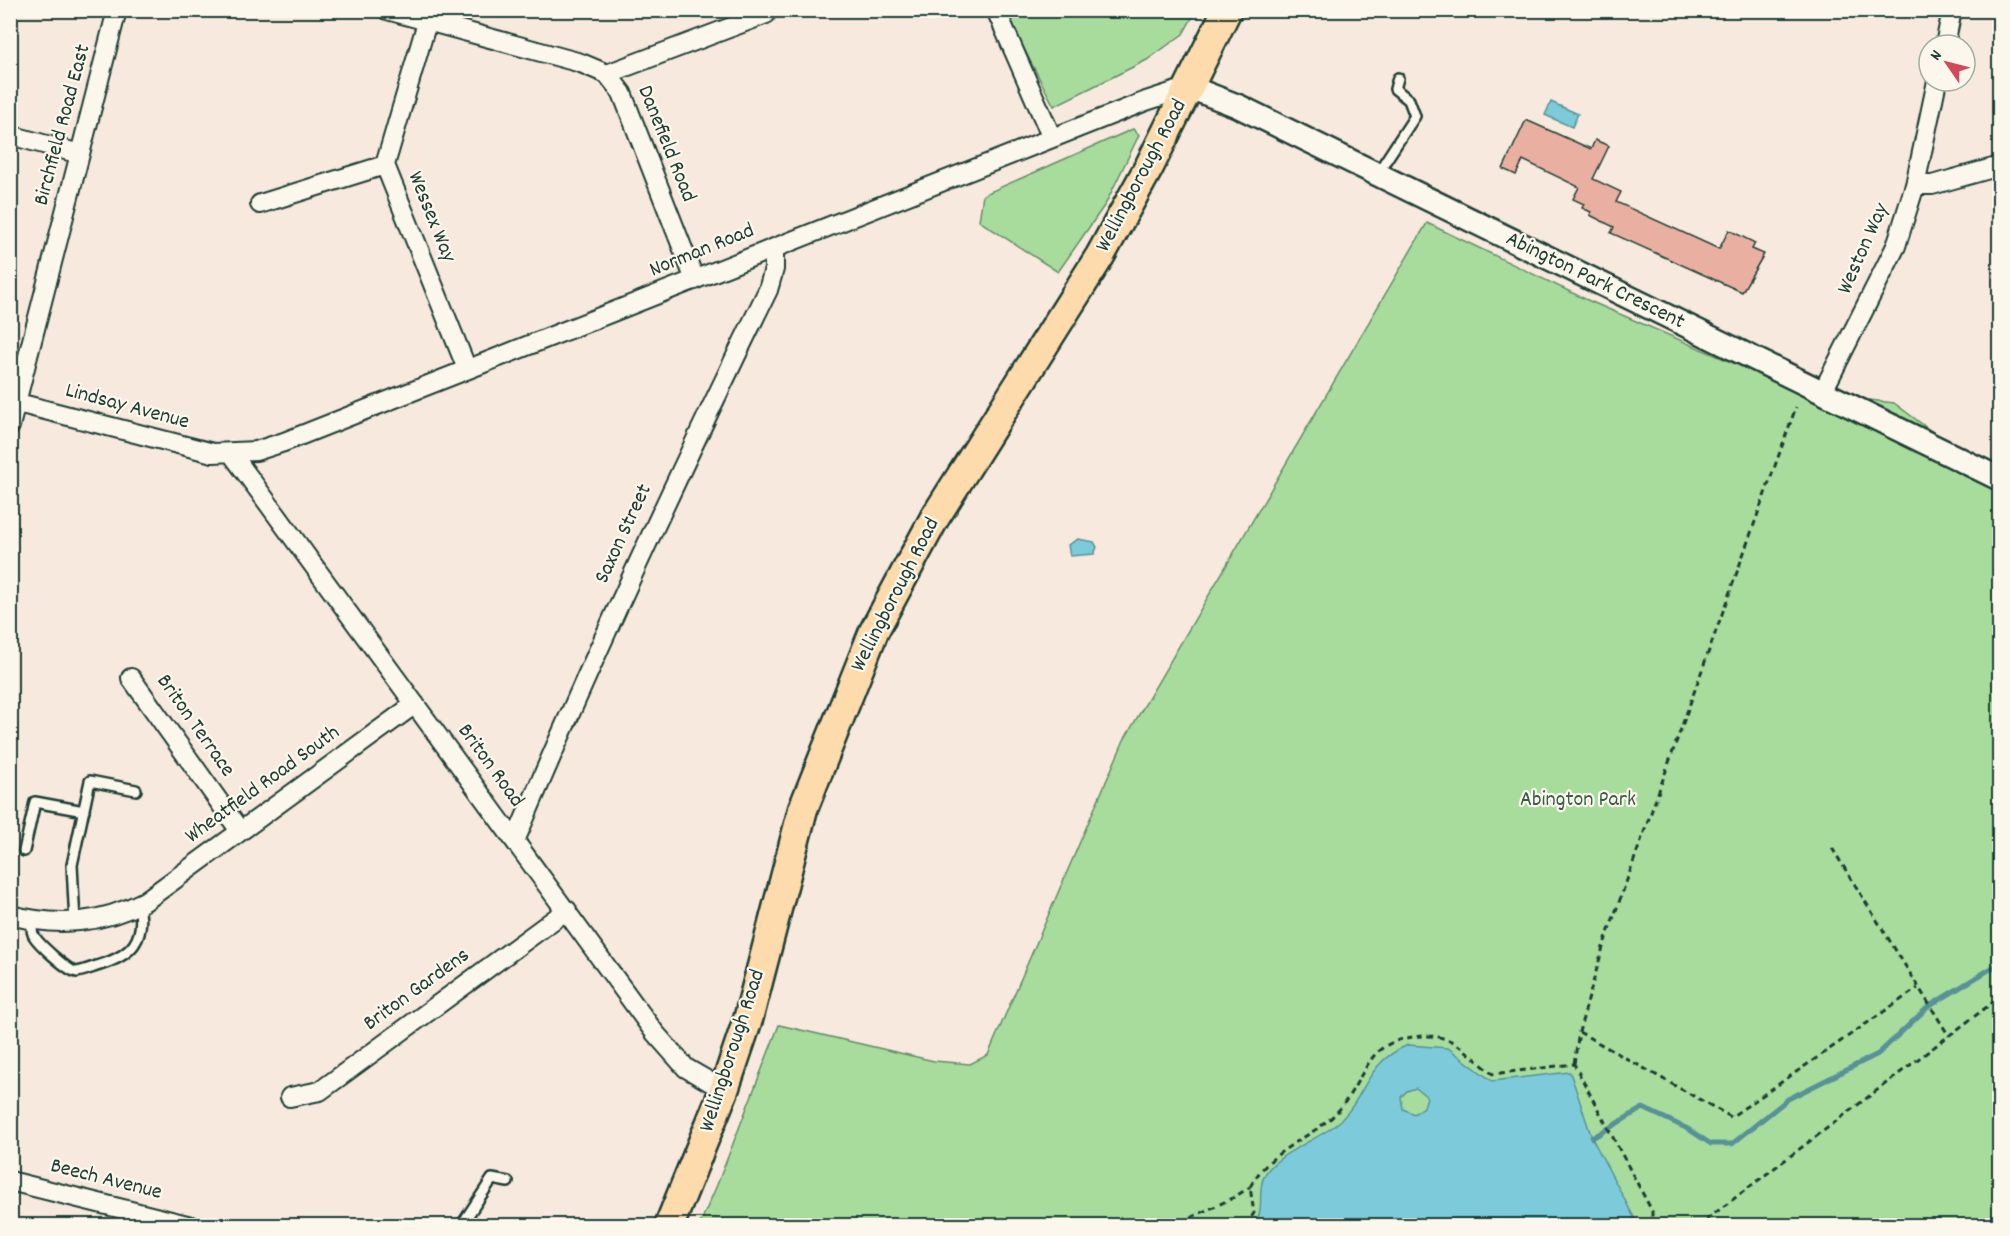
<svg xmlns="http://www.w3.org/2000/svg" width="2010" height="1236" viewBox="0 0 2010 1236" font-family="Dekko,sans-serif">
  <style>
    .green { fill: #a8dc9d; stroke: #648c68; stroke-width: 1.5 }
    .water { fill: #7dcbda; stroke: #579298; stroke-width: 1.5; fill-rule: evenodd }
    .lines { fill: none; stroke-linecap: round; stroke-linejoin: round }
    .stream { stroke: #579298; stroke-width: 5 }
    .building { fill: #e9b0a2; stroke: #1f3d34; stroke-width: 1.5 }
    .service-casing { stroke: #1f3d34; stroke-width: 14 }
    .minor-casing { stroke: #1f3d34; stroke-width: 22 }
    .tertiary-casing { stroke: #1f3d34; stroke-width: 27 }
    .primary-casing { stroke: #1f3d34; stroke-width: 33 }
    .path { stroke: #1f3d34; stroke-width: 3; stroke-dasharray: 6 4.5; stroke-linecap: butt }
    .service { stroke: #fbf7ec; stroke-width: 9 }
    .minor { stroke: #fbf7ec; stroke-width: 18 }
    .tertiary { stroke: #fbf7ec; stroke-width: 22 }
    .primary { stroke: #fedbac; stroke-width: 28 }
    .labels { text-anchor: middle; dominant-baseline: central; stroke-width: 4.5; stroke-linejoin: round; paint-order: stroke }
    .street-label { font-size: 22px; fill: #1f3d34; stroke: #fbf7ec }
    .park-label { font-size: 22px; fill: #3a5d49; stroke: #fbf7ec }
  </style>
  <rect width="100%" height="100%" fill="#f7e9dd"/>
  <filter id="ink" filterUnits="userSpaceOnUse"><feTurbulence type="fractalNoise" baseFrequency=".0167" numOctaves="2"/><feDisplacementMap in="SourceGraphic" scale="12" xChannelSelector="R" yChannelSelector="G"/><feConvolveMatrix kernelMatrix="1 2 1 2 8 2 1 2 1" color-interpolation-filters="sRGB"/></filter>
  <g filter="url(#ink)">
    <path class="green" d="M1004,11H1196L1183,34L1147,60L1054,106Z
      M1133,129L1139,135L1106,203L1058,272L979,221L983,195Z
      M1427,223L1585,299L1798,391L1894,403L1999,482V1225L699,1226L717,1185L779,1025L934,1061L970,1064L988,1055L1124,740Z"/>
    <path class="water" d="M1551,102L1578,114L1572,127L1545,115Z
      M1078,539L1094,542L1097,547L1094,554L1070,556L1068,545Z
      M1408,1045L1448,1048L1492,1081L1570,1072L1592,1138L1638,1225H1254C1267,1208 1254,1188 1268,1170C1282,1152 1316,1140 1334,1126C1367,1100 1362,1064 1408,1045ZM1416,1088L1427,1097L1424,1107L1414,1114L1403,1109L1401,1097L1407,1091Z"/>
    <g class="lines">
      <path class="stream" d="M1592,1138L1643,1108L1688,1129L1711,1144H1732L1788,1099L1878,1054L1928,1007L2000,963"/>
    </g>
    <path class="building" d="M1526,120L1591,149L1595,140L1609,146L1593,179L1621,192L1616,202L1719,249L1729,230L1755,243L1752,249L1764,254L1742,292L1611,233L1614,227L1590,215L1591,212L1582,208L1584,204L1573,199L1579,187L1523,160L1516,175L1503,169Z"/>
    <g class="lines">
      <g class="service-casing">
        <path id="service" d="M1377,174L1415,116L1409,100L1395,89L1398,78
          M24,851L35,802L84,811
          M33,920C32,925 31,929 33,934C36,942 69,972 77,972C84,971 93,967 100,965C132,955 146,940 139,904
          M75,923L72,865L90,781L136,790
          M461,1226L492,1179L508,1182"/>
      </g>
      <g class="minor-casing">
        <path id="minor" d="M387,10L581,63L607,74L622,93L695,280
          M996,10L1052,138
          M430,12L385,165L467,369
          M1945,45L1952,10
          M607,74L766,14
          M10,135L80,154
          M1915,185H1932L2000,166
          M260,204L385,165
          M1822,393L1896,246L1915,185L1937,81
          M10,401L213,453L256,451L284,442L1146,101L1189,87
          M10,426L117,10
          M232,454L655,1033L686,1068L724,1090
          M131,678L240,831
          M515,841C594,654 679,472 768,290L774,269V248
          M10,915C58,927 101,924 145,901L415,704
          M290,1097L320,1091L567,910
          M10,1181L191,1226"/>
      </g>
      <g class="tertiary-casing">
        <path id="tertiary" d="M1189,87L1238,106L2000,479"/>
      </g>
      <g class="primary-casing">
        <path id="primary" d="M669,1226L724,1090L749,1016L803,809L874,631L934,519L1100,256L1149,167L1227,10"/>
      </g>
      <path class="path" d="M1832,848L1949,1036
        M1579,1032L1731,1117L1918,988
        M1574,1064L1579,1032L1603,947L1796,407
        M1172,1226L1231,1199L1250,1187
        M1246,1226L1254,1213L1250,1187C1270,1150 1302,1143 1332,1117C1349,1102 1359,1075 1373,1057C1388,1037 1427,1031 1449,1040C1464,1047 1480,1064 1493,1074L1574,1064L1652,1211V1226
        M1698,1226L2000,997"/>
      <use href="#service" class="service"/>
      <use href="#minor" class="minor"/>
      <use href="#tertiary" class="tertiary"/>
      <use href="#primary" class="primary"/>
    </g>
  </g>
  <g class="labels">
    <g class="street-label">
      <text transform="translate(63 125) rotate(-75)">Birchfield Road East</text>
      <text transform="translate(666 144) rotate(68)">Danefield Road</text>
      <text transform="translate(1142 176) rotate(-62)">Wellingborough Road</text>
      <text transform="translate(431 217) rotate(68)">Wessex Way</text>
      <text transform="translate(1864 249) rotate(-66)">Weston Way</text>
      <text transform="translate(702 251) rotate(-22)">Norman Road</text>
      <text transform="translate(1595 281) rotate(26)">Abington Park Crescent</text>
      <text transform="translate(127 407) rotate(15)">Lindsay Avenue</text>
      <text transform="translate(624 534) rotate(-65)">Saxon Street</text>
      <text transform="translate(896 595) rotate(-63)">Wellingborough Road</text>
      <text transform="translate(195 726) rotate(55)">Briton Terrace</text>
      <text transform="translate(490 766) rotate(54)">Briton Road</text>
      <text transform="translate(263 785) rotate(-36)">Wheatfield Road South</text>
      <text transform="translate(417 990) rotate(-36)">Briton Gardens</text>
      <text transform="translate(733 1051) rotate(-72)">Wellingborough Road</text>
      <text transform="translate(106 1180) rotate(14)">Beech Avenue</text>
    </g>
    <g class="park-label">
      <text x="1578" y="800">Abington Park</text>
    </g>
  </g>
  <rect width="2010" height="1236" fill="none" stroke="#fbf7ec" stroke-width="36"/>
  <rect x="18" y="18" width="1974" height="1200" fill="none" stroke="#1f3d34" stroke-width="2" filter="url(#ink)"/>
  <g transform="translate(1947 63) rotate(305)"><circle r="28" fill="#fbf7ec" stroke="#a3ada2" stroke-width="1.5"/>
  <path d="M0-4.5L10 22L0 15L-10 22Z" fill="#d1495b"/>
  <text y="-9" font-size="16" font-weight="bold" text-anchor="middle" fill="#1f3d34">N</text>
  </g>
</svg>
